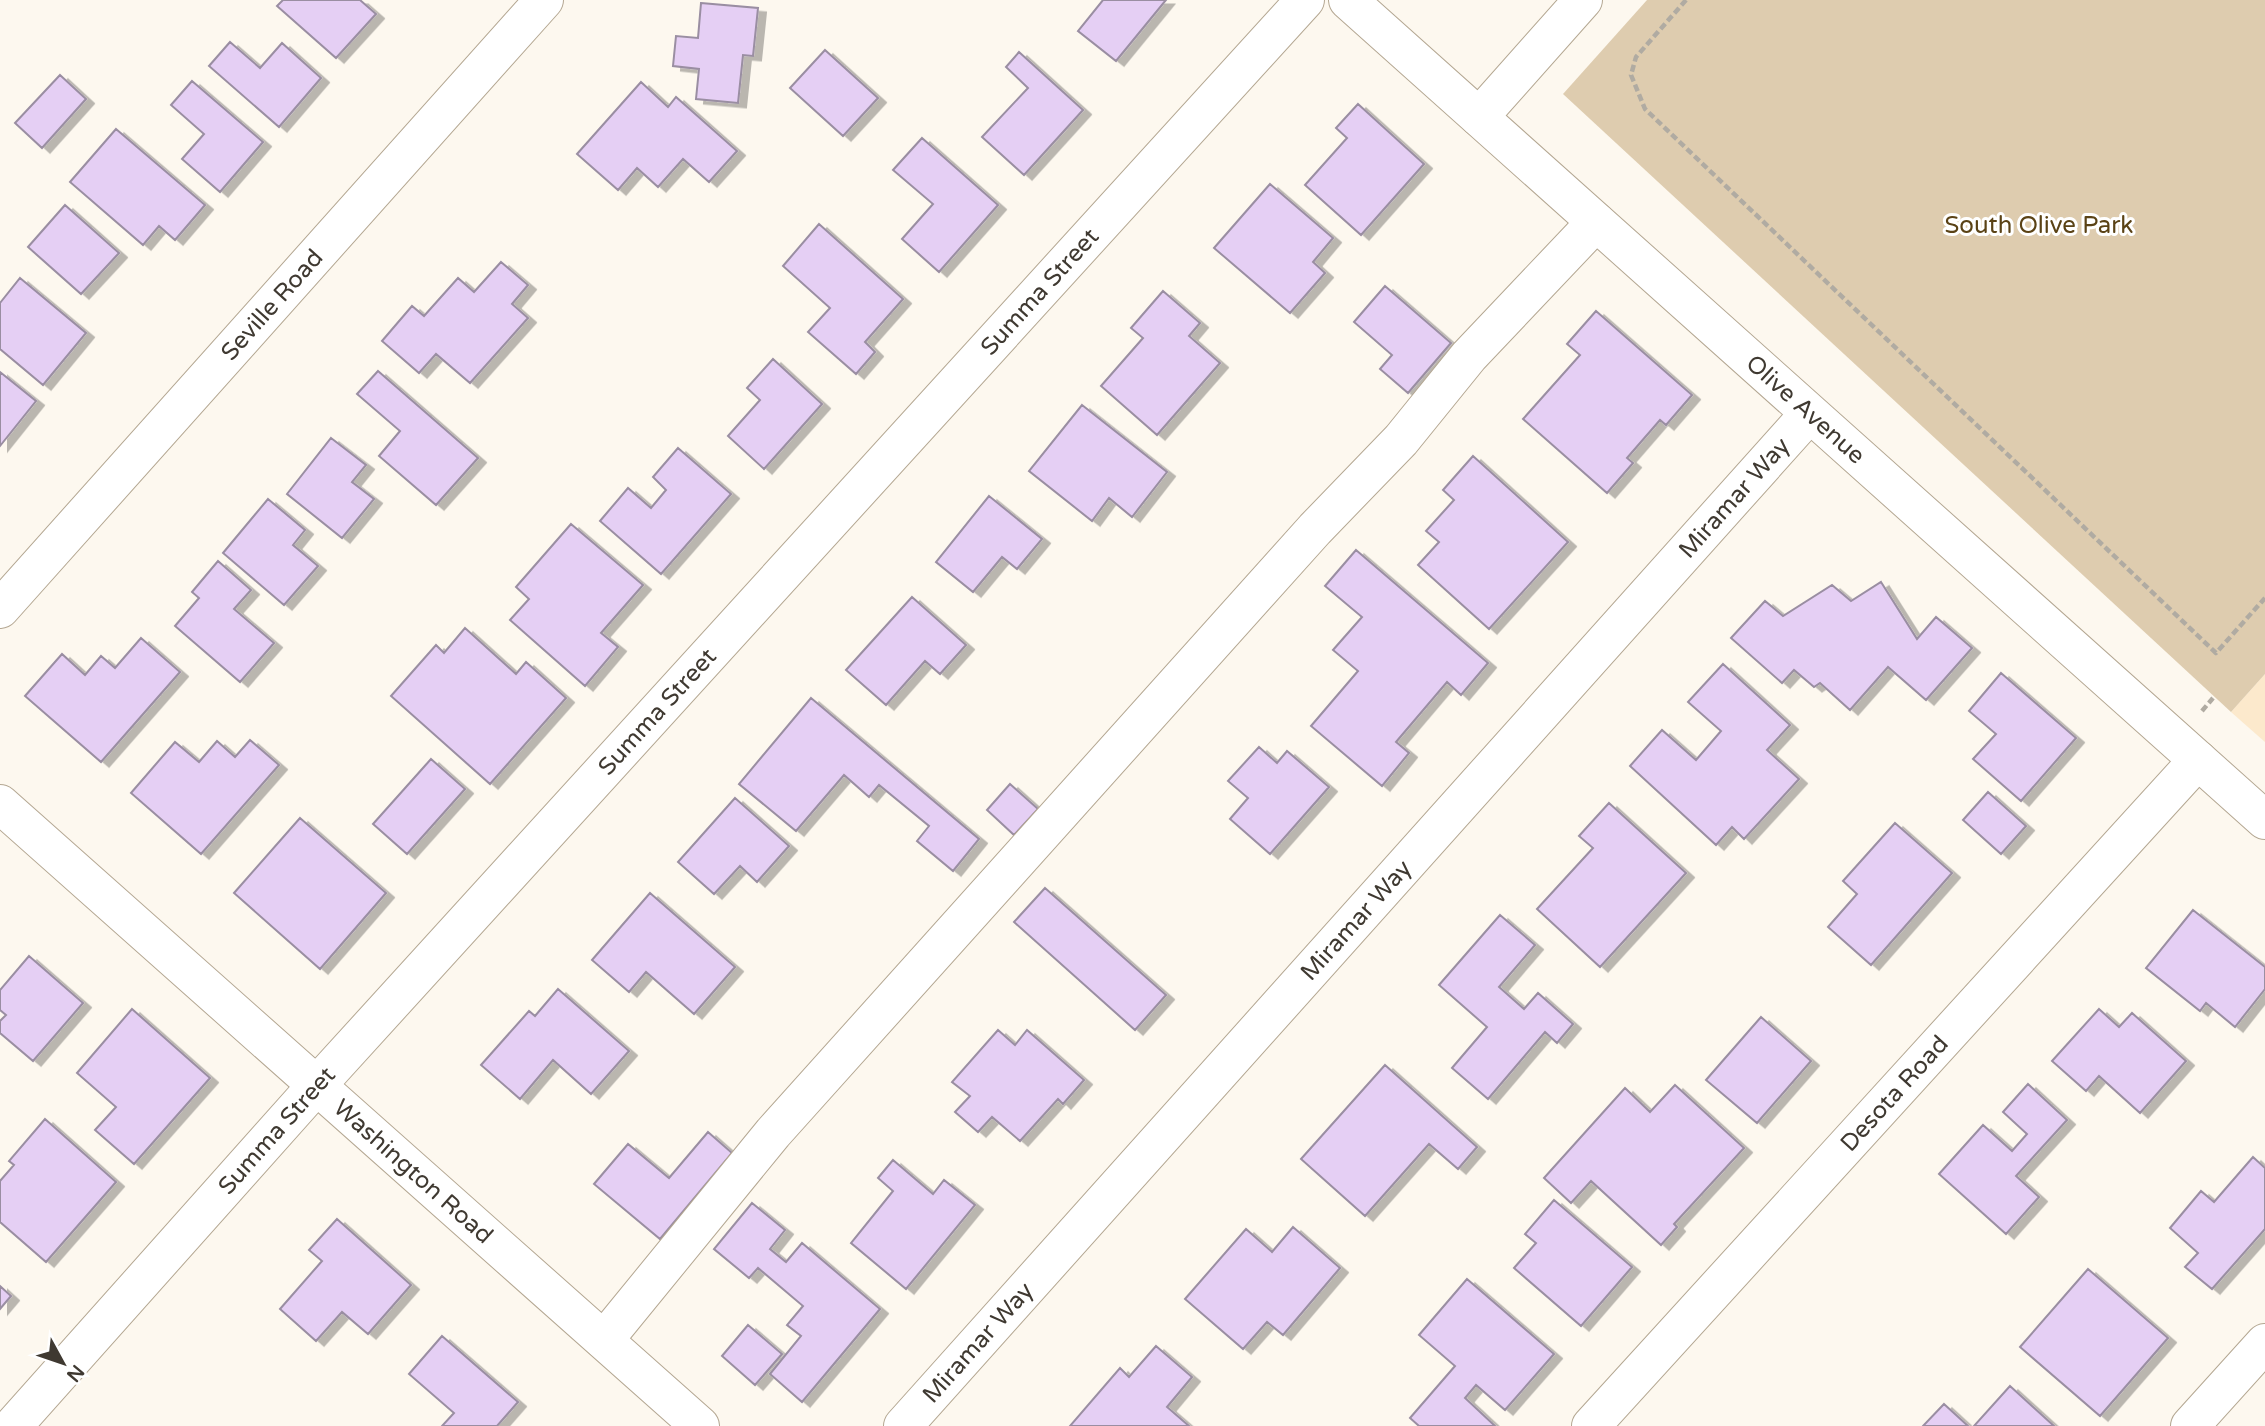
<svg xmlns="http://www.w3.org/2000/svg" width="2265" height="1426" viewBox="0 0 2265 1426" font-family="'Varela Round',sans-serif">
  <style>
    .built { fill: #fce9cc }
    .green { fill: #deccaf }
    .building { fill: #e5cff4; stroke: #9a8ea2; stroke-width: 2; filter: url(#shadow) }
    .lines { fill: none; stroke-linecap: round; stroke-linejoin: round }
    .minor-casing { stroke: #b4a792; stroke-width: 40 }
    .path { stroke: #b0aba2; stroke-width: 4.5; stroke-dasharray: 7 3.5; stroke-linecap: butt }
    .minor { stroke: #fff; stroke-width: 38 }
    .labels { text-anchor: middle; dominant-baseline: central; stroke-width: 6; stroke-linejoin: round; paint-order: stroke }
    .park-label { font-size: 24px; fill: #5a4215; stroke: #fff }
    .street-label { font-size: 24px; fill: #3f3931; stroke: #fff }
  </style>
  <defs>
    <filter id="shadow"><feDropShadow dx="8" dy="4.5" stdDeviation="0" flood-color="#0004"/></filter>
  </defs>
  <rect width="100%" height="100%" fill="#fdf8ef"/>
  <path class="built" d="M2265,674V742L2231,712Z"/>
  <path class="green" d="M1647,0H2265V674L2231,712L1563,94Z"/>
  <path class="building" d="M283,0H360L376,14L336,58L277,6Z
    M1103,0H1166L1116,61L1078,31Z
    M701,3L758,8L753,56L743,55L738,103L696,99L699,69L673,66L676,36L698,38Z
    M230,42L260,68L282,43L321,78L279,127L209,66Z
    M825,50L878,98L843,136L790,88Z
    M1019,52L1083,110L1024,175L982,137L1028,88L1006,67Z
    M60,75L86,99L42,148L15,123Z
    M192,81L263,142L220,192L182,159L204,134L171,105Z
    M641,82L668,107L676,97L737,151L709,182L683,159L658,187L637,168L618,190L577,154Z
    M1358,104L1424,164L1361,235L1305,185L1347,138L1336,128Z
    M116,129L205,205L175,240L159,226L143,245L70,182Z
    M922,138L998,205L939,272L902,239L933,204L893,170Z
    M1270,184L1333,238L1313,262L1325,273L1290,313L1214,248Z
    M65,205L119,253L81,294L28,247Z
    M819,224L903,299L865,342L875,352L856,374L808,332L830,308L783,266Z
    M501,262L528,285L512,304L528,318L470,383L436,354L419,373L382,341L412,306L424,316L458,278L474,292Z
    M20,278L86,333L43,385L0,349V303Z
    M1385,286L1451,343L1408,393L1380,369L1392,355L1354,322Z
    M1163,291L1200,323L1189,336L1220,363L1157,435L1101,386L1143,338L1131,328Z
    M1596,311L1692,395L1666,425L1660,420L1627,458L1633,463L1607,493L1523,419L1580,355L1567,344Z
    M773,359L822,404L764,469L728,436L760,400L747,388Z
    M378,371L478,458L436,505L379,456L400,431L357,394Z
    M0,372L36,401L0,446Z
    M1082,405L1167,472L1132,517L1109,498L1092,521L1029,471Z
    M331,438L366,465L352,482L374,499L342,538L287,494Z
    M678,448L731,494L661,574L600,521L628,488L651,508L666,490L653,477Z
    M1473,456L1568,542L1489,629L1418,565L1439,542L1426,531L1454,500L1443,490Z
    M989,496L1042,539L1017,569L1002,557L973,592L936,562Z
    M268,499L305,530L293,545L318,566L284,605L223,553Z
    M571,524L643,585L601,633L618,647L585,686L510,620L529,599L516,587Z
    M1356,550L1488,663L1461,695L1447,682L1396,742L1409,753L1382,786L1311,726L1358,671L1333,650L1362,617L1325,586Z
    M218,561L251,590L234,609L274,643L240,682L175,626L199,598L192,592Z
    M1881,582L1917,639L1936,617L1972,648L1926,700L1888,667L1850,710L1820,683L1814,687L1794,670L1782,683L1731,638L1765,601L1783,616L1832,585L1851,601Z
    M912,597L966,645L940,674L925,661L886,705L846,670Z
    M465,628L516,674L526,662L566,698L490,784L391,696L436,645L444,653Z
    M141,638L180,672L101,762L25,696L62,654L85,675L101,656L115,668Z
    M1723,664L1790,725L1767,750L1799,779L1744,839L1732,827L1716,845L1630,766L1662,730L1696,760L1721,731L1688,702Z
    M2001,673L2076,738L2021,801L1973,759L1996,734L1969,711Z
    M811,698L979,839L953,871L917,841L929,826L879,785L869,797L844,775L796,831L739,784Z
    M250,740L279,765L201,854L131,793L175,742L199,762L217,741L235,757Z
    M1259,747L1277,763L1287,751L1329,787L1270,854L1230,819L1248,798L1228,781Z
    M431,759L465,789L407,854L373,824Z
    M1010,784L1038,809L1014,835L987,810Z
    M1988,792L2026,826L2001,854L1963,820Z
    M735,798L789,846L757,882L740,866L714,894L678,862Z
    M1609,803L1686,873L1600,967L1537,909L1593,848L1579,836Z
    M300,818L386,893L320,969L234,893Z
    M1895,823L1952,873L1871,965L1828,927L1857,894L1843,881Z
    M1045,888L1166,995L1135,1030L1014,922Z
    M650,893L735,967L694,1014L646,972L629,992L592,960Z
    M2193,910L2265,967V989L2235,1027L2206,1003L2200,1011L2146,968Z
    M1500,915L1535,945L1499,987L1524,1009L1538,993L1573,1024L1557,1043L1545,1032L1488,1099L1452,1068L1487,1027L1439,985Z
    M29,956L83,1003L33,1061L0,1033V1021L6,1015L0,1010V990Z
    M558,989L629,1051L591,1094L553,1060L520,1099L481,1065L529,1011L535,1016Z
    M132,1009L210,1078L134,1164L95,1130L116,1107L77,1073Z
    M2099,1009L2119,1027L2132,1013L2186,1061L2140,1113L2099,1076L2086,1091L2052,1061Z
    M1761,1017L1811,1061L1757,1123L1706,1080Z
    M998,1030L1015,1045L1027,1030L1084,1080L1063,1104L1058,1099L1020,1141L992,1117L978,1132L955,1112L970,1096L952,1082Z
    M1385,1065L1477,1147L1458,1169L1429,1144L1365,1216L1301,1159Z
    M2028,1084L2067,1120L2016,1176L2039,1197L2006,1234L1939,1174L1983,1125L2012,1151L2027,1134L2003,1112Z
    M1675,1085L1744,1148L1674,1224L1677,1227L1661,1245L1591,1181L1571,1203L1544,1178L1625,1088L1650,1112Z
    M45,1119L116,1182L46,1262L0,1222V1181L14,1165L9,1161Z
    M708,1132L732,1153L660,1239L594,1184L628,1144L669,1178Z
    M2253,1157L2265,1168V1229L2212,1289L2185,1267L2198,1253L2170,1228L2201,1191L2214,1202Z
    M893,1160L933,1194L944,1180L975,1205L906,1289L851,1243L893,1191L878,1178Z
    M1554,1200L1632,1267L1581,1326L1514,1268L1536,1243L1525,1234Z
    M752,1203L785,1230L770,1249L786,1262L802,1243L880,1309L802,1402L770,1374L801,1336L787,1325L803,1306L758,1268L749,1278L714,1249Z
    M337,1219L411,1285L368,1334L342,1312L316,1341L280,1309L322,1261L309,1250Z
    M1293,1227L1340,1268L1283,1335L1267,1322L1243,1349L1185,1299L1246,1229L1272,1252Z
    M2088,1269L2168,1338L2100,1416L2020,1347Z
    M1467,1279L1554,1354L1505,1410L1476,1385L1465,1398L1495,1426H1419L1410,1418L1455,1366L1419,1335Z
    M0,1286L11,1296L0,1309Z
    M748,1325L782,1354L755,1385L722,1356Z
    M442,1336L518,1402L497,1426H442L454,1413L409,1374Z
    M1156,1346L1192,1377L1167,1407L1189,1426H1070L1120,1368L1129,1377Z
    M2010,1386L2054,1426H1974Z
    M1944,1404L1968,1426H1923Z"/>
  <g class="lines">
    <g class="minor-casing">
      <g id="minor">
        <path id="s1" d="M1348,0L2265,820"/>
        <path d="M1479,117L1583,0"/>
        <path id="s2" d="M0,609L544,0"/>
        <path id="s3" d="M0,804L700,1426"/>
        <path d="M604,1340L773,1133L1315,529L1401,440L1469,356L1596,222"/>
        <path id="s4" d="M13,1426L317,1085L1305,0"/>
        <path id="s5" d="M903,1426L1809,414"/>
        <path id="s6" d="M1591,1426L2198,760"/>
        <path d="M2190,1426L2265,1343"/>
      </g>
    </g>
    <path class="path" d="M1686,0L1636,57L1631,75L1645,109L2216,653L2265,598
      M2202,711L2213,698"/>
    <use href="#minor" class="minor"/>
  </g>
  <g class="labels">
    <g class="park-label">
      <text x="2039" y="225">South Olive Park</text>
    </g>
    <g class="street-label">
      <text stroke="none"><textPath href="#s4" startOffset="1530">Summa Street</textPath></text>
      <text stroke="none"><textPath href="#s2" startOffset="408">Seville Road</textPath></text>
      <text stroke="none"><textPath href="#s1" startOffset="614">Olive Avenue</textPath></text>
      <text stroke="none"><textPath href="#s5" startOffset="1246">Miramar Way</textPath></text>
      <text stroke="none"><textPath href="#s4" startOffset="962">Summa Street</textPath></text>
      <text stroke="none"><textPath href="#s5" startOffset="679">Miramar Way</textPath></text>
      <text stroke="none"><textPath href="#s6" startOffset="450">Desota Road</textPath></text>
      <text stroke="none"><textPath href="#s4" startOffset="396">Summa Street</textPath></text>
      <text stroke="none"><textPath href="#s3" startOffset="553">Washington Road</textPath></text>
      <text stroke="none"><textPath href="#s5" startOffset="112">Miramar Way</textPath></text>
    </g>
  </g>
  <g transform="translate(63 1363) rotate(130)" stroke="#ffffff" stroke-width="5" paint-order="stroke">
  <path d="M0-5L12 26L0 18L-12 26Z" fill="#3f3931"/>
  <text y="-10" font-size="19" font-weight="bold" text-anchor="middle" fill="#3f3931">N</text>
  </g>
</svg>
